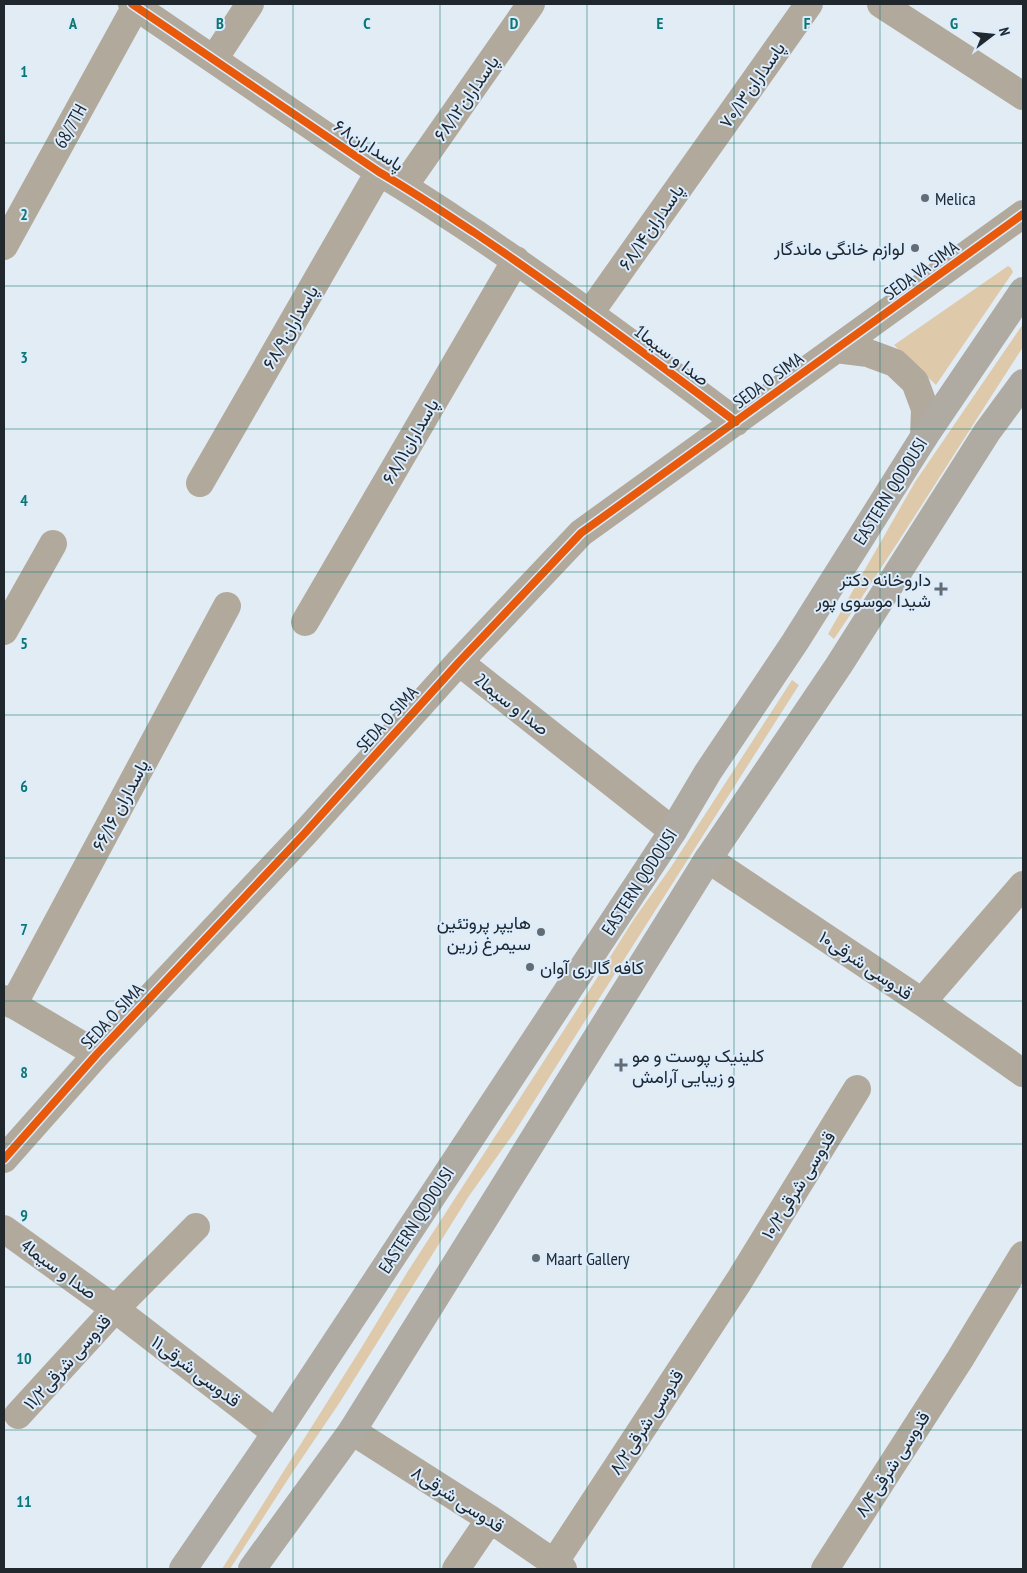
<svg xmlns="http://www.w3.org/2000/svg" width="1027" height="1573" viewBox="0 0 1027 1573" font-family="'PT Sans Narrow',Vazirmatn,sans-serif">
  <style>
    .green { fill: #dfc9ab }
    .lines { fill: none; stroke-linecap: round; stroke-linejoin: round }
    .minor { stroke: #b2a99d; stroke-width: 28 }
    .major { stroke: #afaba3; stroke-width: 28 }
    .cycleway-casing { stroke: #daecfd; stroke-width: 11 }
    .cycleway { stroke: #e8590c; stroke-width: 8 }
    .grid { fill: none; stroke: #0f766e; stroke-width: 1; stroke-opacity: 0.55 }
    .poi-dot { fill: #646c73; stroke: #daecfd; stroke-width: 2 }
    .labels { text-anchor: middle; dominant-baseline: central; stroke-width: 4; stroke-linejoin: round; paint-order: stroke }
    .street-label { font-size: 18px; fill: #20272d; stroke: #daecfd }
    .poi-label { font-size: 18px; fill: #20272d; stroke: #daecfd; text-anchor: start }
    .grid-label { font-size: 16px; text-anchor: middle; font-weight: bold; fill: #0f766e; stroke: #daecfd; stroke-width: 4; stroke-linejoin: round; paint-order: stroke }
  </style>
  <rect width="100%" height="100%" fill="#e2ecf5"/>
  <path class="green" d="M1008,266L1011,268L1013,272L936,385L894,345Z
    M1023,324V347C960,444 899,543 834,639L828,634L915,482Z
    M792,680L799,685L583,1024L514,1133L469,1196L340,1402L292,1473L230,1569H222L360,1350L408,1271L573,1016L634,919L671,867Z"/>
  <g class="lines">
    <path class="minor" d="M132,4L379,172C412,191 443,212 475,233C564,293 650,357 736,422
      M881,4L1023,96
      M214,59L250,4
      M404,186L531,4
      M4,246L136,6
      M590,313L809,4
      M836,349L868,353L895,363L915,382L925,409L924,437
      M200,483L379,172
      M305,622L516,260
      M4,631L53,544
      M459,662L673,831
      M708,859L922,1002L1023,1073
      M4,999L97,1054
      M922,1002L1023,885
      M13,1005L227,606
      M4,1159L97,1054L304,834L459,662L581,533L1023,214
      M4,1229L115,1309L276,1433
      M18,1415L115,1309L196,1227
      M352,1431L490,1519L563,1569
      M554,1563L739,1281L857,1089
      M456,1569L490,1519
      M825,1569L960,1359L1023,1255"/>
    <path class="major" d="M183,1569L276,1433L673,831L708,772L795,642L924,437L1023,291
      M252,1569L352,1431L708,859L839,665L987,432L1023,383"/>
    <g class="cycleway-casing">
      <path id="cycleway" d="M132,4L379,172C412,191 443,212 475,233C564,293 650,357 736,422
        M4,1159L97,1054L304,834L459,662L581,533L1023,214"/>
    </g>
    <use href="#cycleway" class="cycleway"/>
  </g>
  <path class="grid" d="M147,4V1569M293,4V1569M440,4V1569M587,4V1569M734,4V1569M880,4V1569M4,143H1023M4,286H1023M4,429H1023M4,572H1023M4,715H1023M4,858H1023M4,1001H1023M4,1144H1023M4,1287H1023M4,1430H1023"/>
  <g class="poi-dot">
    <circle cx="925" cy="198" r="5"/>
    <circle cx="915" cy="248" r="5"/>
    <path d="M938.5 581.5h5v5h5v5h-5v5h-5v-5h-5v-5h5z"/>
    <circle cx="541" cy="932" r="5"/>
    <circle cx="530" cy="967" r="5"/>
    <path d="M618.5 1057.5h5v5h5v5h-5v5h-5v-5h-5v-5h5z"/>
    <circle cx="536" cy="1258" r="5"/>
  </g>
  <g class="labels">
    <g class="street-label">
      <text transform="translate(752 85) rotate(-55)">پاسداران۷۰/۱۳</text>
      <text transform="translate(466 98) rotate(-55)">پاسداران۶۸/۱۲</text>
      <text transform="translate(70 126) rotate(-61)">68/7TH</text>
      <text transform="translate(369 145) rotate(33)">پاسداران۶۸</text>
      <text transform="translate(651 227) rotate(-55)">پاسداران۶۸/۱۴</text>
      <text transform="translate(921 270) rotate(-36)">SEDA VA SIMA</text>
      <text transform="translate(290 327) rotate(-60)">پاسداران۶۸/۹</text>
      <text transform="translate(672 355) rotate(37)">1صدا و سیما</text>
      <text transform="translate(768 380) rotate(-36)">SEDA O SIMA</text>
      <text transform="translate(410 441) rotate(-60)">پاسداران۶۸/۱۱</text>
      <text transform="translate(890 491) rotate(-58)">EASTERN QODOUSI</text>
      <text transform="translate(512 704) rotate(38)">2صدا و سیما</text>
      <text transform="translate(387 719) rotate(-48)">SEDA O SIMA</text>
      <text transform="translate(120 805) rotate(-62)">پاسداران ۶۶/۱۶</text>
      <text transform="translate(639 882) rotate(-57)">EASTERN QODOUSI</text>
      <text transform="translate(866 965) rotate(34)">قدوسی شرقی۱۰</text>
      <text transform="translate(112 1016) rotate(-47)">SEDA O SIMA</text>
      <text transform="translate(798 1185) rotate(-58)">قدوسی شرقی۱۰/۲</text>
      <text transform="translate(416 1220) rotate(-57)">EASTERN QODOUSI</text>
      <text transform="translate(59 1269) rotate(36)">4صدا و سیما</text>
      <text transform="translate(67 1362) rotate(-48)">قدوسی شرقی۱۱/۲</text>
      <text transform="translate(196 1371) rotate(37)">قدوسی شرقی۱۱</text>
      <text transform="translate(646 1422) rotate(-57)">قدوسی شرقی۸/۲</text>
      <text transform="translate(892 1464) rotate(-57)">قدوسی شرقی۸/۴</text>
      <text transform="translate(458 1499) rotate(33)">قدوسی شرقی۸</text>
    </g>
    <g class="poi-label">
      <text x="935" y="198">Melica</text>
      <text x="905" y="248" text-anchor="end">لوازم خانگی ماندگار</text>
      <text x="931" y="579" text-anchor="end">داروخانه دکتر<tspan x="931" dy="21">شیدا موسوی پور</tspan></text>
      <text x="531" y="922" text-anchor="end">هایپر پروتئین<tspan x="531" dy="21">سیمرغ زرین</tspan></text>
      <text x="540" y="967">کافه گالری آوان</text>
      <text x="632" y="1055">کلینیک پوست و مو<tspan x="632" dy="21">و زیبایی آرامش</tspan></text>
      <text x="546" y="1258">Maart Gallery</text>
    </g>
  </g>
  <g class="grid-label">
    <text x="73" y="29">A</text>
    <text x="220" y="29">B</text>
    <text x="367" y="29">C</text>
    <text x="514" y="29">D</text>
    <text x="660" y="29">E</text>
    <text x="807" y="29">F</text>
    <text x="954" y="29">G</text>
    <text x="24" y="77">1</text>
    <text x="24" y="220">2</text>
    <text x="24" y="363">3</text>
    <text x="24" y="506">4</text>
    <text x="24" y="649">5</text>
    <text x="24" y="792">6</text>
    <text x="24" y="935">7</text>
    <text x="24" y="1078">8</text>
    <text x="24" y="1221">9</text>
    <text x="24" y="1364">10</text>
    <text x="24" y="1507">11</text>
  </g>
  <rect width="1027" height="1573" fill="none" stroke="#20272d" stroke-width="10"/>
  <g transform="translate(992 35) rotate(74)" stroke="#daecfd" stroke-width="4" paint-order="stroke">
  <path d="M0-4L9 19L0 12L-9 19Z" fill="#20272d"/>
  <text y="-8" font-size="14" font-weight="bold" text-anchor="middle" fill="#20272d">N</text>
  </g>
</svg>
